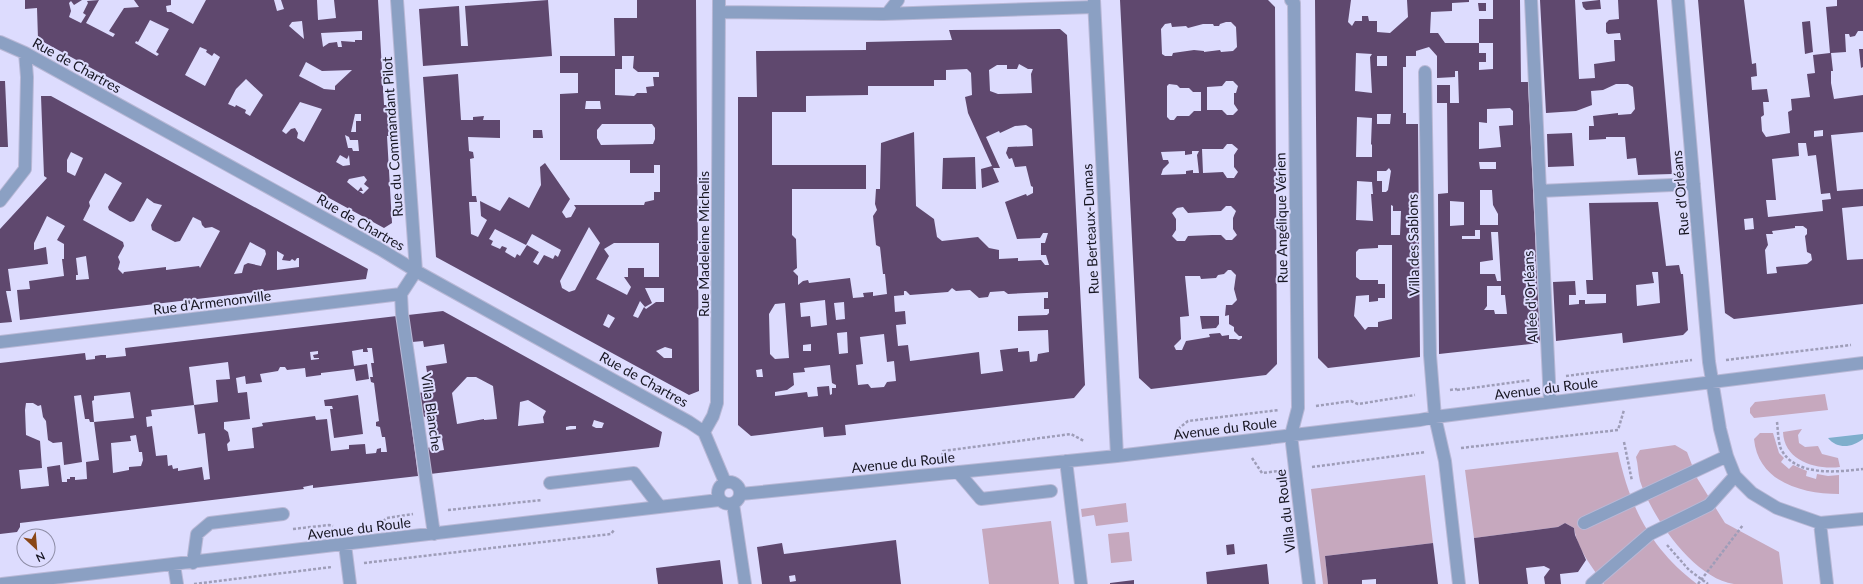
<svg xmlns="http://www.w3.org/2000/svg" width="1863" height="584" viewBox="0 0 1863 584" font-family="Lato,sans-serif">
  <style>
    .green { fill: #c6a8be }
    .water { fill: #7eaecc }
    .building { fill: #5f486e; fill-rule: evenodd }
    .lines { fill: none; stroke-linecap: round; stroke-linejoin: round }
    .minor-casing { stroke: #b9b8d6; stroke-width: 14 }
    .path { stroke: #9e9db8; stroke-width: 2.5; stroke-dasharray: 3 2; stroke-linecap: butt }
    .minor { stroke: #8ba0c3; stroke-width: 12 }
    .labels { text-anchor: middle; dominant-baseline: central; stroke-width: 4; stroke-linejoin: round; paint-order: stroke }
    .street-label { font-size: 14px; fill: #171622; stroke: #dddcfe }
  </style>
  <rect width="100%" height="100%" fill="#dddcfe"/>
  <path class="green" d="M1825,394L1828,410L1754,418L1750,413V408L1755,402Z
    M1802,429L1798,435L1799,443L1805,447L1818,446L1822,454L1838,458L1840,467C1816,470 1784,461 1783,432Z
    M1760,433H1773L1779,453L1784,458L1781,462L1789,469L1793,465L1807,471L1806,476L1816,479L1817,474L1828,476L1839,475V494C1802,494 1758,482 1754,439Z
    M1675,445L1687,452L1697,478L1725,523L1779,552L1783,584C1767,584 1750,584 1734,584C1693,578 1652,517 1640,481C1638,473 1638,464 1636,457L1640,450Z
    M1618,452C1630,508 1651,549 1697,584H1604C1592,567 1577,549 1574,528L1565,523L1558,527L1474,538L1465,470Z
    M1425,475L1433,543L1325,556L1328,584H1323L1311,489Z
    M1126,503L1128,522L1096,526L1094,515L1082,517L1081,509Z
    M1051,521L1059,584H989L982,529Z
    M1129,532L1132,561L1111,563L1108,534Z"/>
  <path class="water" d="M1863,434V439C1853,447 1838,450 1828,438Z"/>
  <path class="building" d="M25,0H82L74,5L71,1L69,3L71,11L69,17L81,23L86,15L83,13L88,3L87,1L99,0L86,23L113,37L115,34L109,31L124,8L139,7L134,0H171V5L166,6L167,12H171L193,24L206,0H274L277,11L284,9L281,0H317L318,20L336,18L334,0H378L384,105H387L389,136H387L392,223L384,228L38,39L37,8L25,9ZM150,20L169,29L156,52L159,54L157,56L135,43L136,41L138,42ZM302,21L304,39L289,26L292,22ZM362,31V40H355V42L341,41L342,47H338L337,42L329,43L323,47L321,33ZM200,47L207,50L206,52L212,56L214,53L220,57L205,86L185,75ZM306,62L322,71L352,70L335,86V90L324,89L299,76ZM246,79L263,95L250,116L245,113L246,110L236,105L235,107L228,104L236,89ZM300,102L322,109L304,142L297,138L298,133L295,128L291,129L286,134L282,131ZM355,114H361V121H356V132H351ZM345,135L349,137L350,140H358L359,151H353L352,148H348ZM340,155L347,159L349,155L350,165L343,166L336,162ZM364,176L367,180L364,184L369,188L363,194L359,191H363L361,187L358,191L347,182L349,179Z
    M548,0L552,56L423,66L419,9L459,6L461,46H468L465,6Z
    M637,0H696L699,391L689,395L436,257L423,77L458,74L461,120H473V117L484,116L483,120H500V138L468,137L469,151L473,152L474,158L470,159L472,196H476L477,202H469L471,234L478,237L487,220L481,216L480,201L500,211L509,197L529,208L541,185L540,167L545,163L570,199L562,212L566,218L571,217L576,208L574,205H644L645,202L654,200V192H660V165H654V173H630V160H560V94L578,93V73H560V56H615L614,18H637ZM622,56H634L633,68L638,72H659V77H653L654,86L646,87L647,93H637L634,96L615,95V69H622ZM586,101H600L601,109H585ZM602,124H652L655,128V139L653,144L601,145L597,138V130ZM589,227L600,243L575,290L569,292L562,288L560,281ZM495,229L526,245L532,234L561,250L558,257L555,255L553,259L544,255L538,265L533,262L539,252L527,245L520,256L517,254L515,258L505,252L507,248L502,246L500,249L491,245L493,241L489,239ZM614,243H659V277H644V268H628V277H624L631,287L627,295L596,279L609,256L604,249ZM645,288H664V302H656L646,309L644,307L638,318L633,316L640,301L645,307L652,303ZM608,314L615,318L609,328L603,325ZM665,347L672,349V358H664L656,351Z
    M1120,0H1268L1275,7L1277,364L1266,375L1151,389L1139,378ZM1226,22H1231L1236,27L1237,47L1233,51L1221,52L1220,50L1204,52V51L1194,50L1173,53L1172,56H1165L1162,54L1161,29L1165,24L1171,23L1172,27L1186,26L1188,28L1203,24H1213L1214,26H1219L1220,24ZM1226,81H1233L1238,86L1236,93H1234V104L1238,110L1233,115H1227L1222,110H1207V87L1222,86ZM1169,84L1177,85L1180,88H1189L1193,92H1201V111H1194L1189,116H1177L1174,120H1170L1167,117V86ZM1227,144H1232L1238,149L1234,155V167L1238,172L1234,178H1227L1223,172L1203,173L1202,149H1223ZM1185,151V155L1192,154V151H1199L1197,155L1199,173H1193V170L1186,171V174L1161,175L1163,169L1169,163L1168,160H1163L1161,152ZM1226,206H1231L1236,211L1233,218V229L1237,235L1232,240H1226L1221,235H1212L1188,236L1185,241H1177L1172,236L1176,230V219L1172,213L1177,208L1183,207L1188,213L1221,211ZM1228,270H1231L1236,275L1234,289L1237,300L1232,305H1226L1225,316L1229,315V324L1234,327V331L1239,336H1242V338L1239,340L1236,339H1229V335L1222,336L1220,333L1209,334L1210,337L1186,341L1182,350H1176L1174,346L1181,339L1180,317L1189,316L1185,276H1200L1201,279L1216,278L1218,275L1224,274Z
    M1315,0H1351L1348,22L1352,26L1355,21H1362V16H1368L1369,21H1377V32L1390,33L1408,17L1407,0H1469V2L1452,3V11L1431,12L1430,33H1438L1445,43H1479V53H1486V62H1479V70L1493,69V43H1479V19H1493V0H1520L1521,82H1528L1540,343L1439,354L1438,194L1448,193L1447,103H1437V85H1450V103H1459L1458,71H1455V77L1437,78V56L1429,47L1416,51V56H1406V67H1403V113H1406V124H1418L1420,357L1328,368L1318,358ZM1356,53L1372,54L1370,57L1372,93L1355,91ZM1377,56H1387V66H1377ZM1510,108L1513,111V125L1499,126L1501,147L1479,149V122L1487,123V109ZM1377,114H1391L1390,124H1377ZM1357,117L1372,118L1371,144L1372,145V157H1356ZM1479,162H1496V169H1480ZM1389,168L1391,171L1388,190L1386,192H1382V181H1377V171H1386ZM1357,181L1372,182L1373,194H1371L1373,221L1356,220ZM1480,190H1492L1493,205L1498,214V225H1480ZM1450,201L1464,202V225L1450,226ZM1391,205L1393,206V211H1401L1400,235H1391ZM1475,230H1480V239H1462V236H1475ZM1491,232H1498L1501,281H1497L1495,274H1480V262L1493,260ZM1378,245H1392V319L1378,322V327H1368L1365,330L1354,316L1356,296L1369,295V302L1378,301V298H1385V284H1378V280H1360L1356,277V252L1359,249L1378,248ZM1487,286H1501V295H1505L1507,314H1495L1494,310H1484L1487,306Z
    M1540,0H1575L1579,79L1595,78L1594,64L1615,61L1614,40H1621L1620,33L1608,34L1606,32V23L1609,20L1619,19L1618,0H1657L1672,174L1638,175L1636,158L1627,159L1625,137H1606V139L1589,140V126H1594L1593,116L1618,113V115L1631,114L1635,109L1633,87L1628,84H1616L1603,90L1591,91L1592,105L1576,111L1546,113Z
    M1599,0H1600L1601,9L1586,10L1583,7L1582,2Z
    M1698,0H1744L1752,64L1756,63L1757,76L1751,77L1752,90L1767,89L1769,102H1763L1764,115L1761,117L1762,131L1766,137L1790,133L1788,112L1792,110L1791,99L1810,97L1807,74L1815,73L1813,55L1830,53L1826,7L1837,6V0H1863V31H1858L1855,36L1850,37L1849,34H1845L1846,52L1831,53L1833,71H1831V83L1834,99L1863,95V132L1831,135L1837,191L1863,189V206L1842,208L1847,260L1863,259V304L1734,319L1725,313ZM1823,130V136L1814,137V131ZM1798,143H1806L1808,156L1816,155L1821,194L1830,193L1831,199L1822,200L1823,211L1768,217L1766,200H1776L1772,159L1799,156ZM1753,218L1754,229L1745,230L1744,219ZM1795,226H1803L1807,229V234L1805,236L1807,252L1811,254L1812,260L1807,264L1776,267L1777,273L1767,274L1765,250L1768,245L1766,234H1773L1772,231L1795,228Z
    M1478,3H1486V11H1479Z
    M1810,21L1813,52L1805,54L1802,22Z
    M1060,29L1067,35L1085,385L1074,398L845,425L846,435L824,437L823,427L751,436L738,425V97H757L756,51L866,50V42L952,40L949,30ZM1019,64L1028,69H1033L1031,74L1032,93L998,94L990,91L989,70L997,65H1007V69H1017ZM967,69L971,73L972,95L965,97L968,113L992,166L981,169L982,188L999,182L993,168H1000L986,137L999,131L1000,133L1015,126L1026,125L1032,129L1033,146L1008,147L1006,153L1009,159L1012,158L1015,167L1026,166L1031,186L1033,187V193L1027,196L1026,194L1005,202L1017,239L1040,238L1043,233H1048L1045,243H1041V255H1046L1049,265H1045L1041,260L1018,261V258L999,259V250L989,248L978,237L942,241L937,237L934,219L916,206L914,132L881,143L880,189H876L875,204L877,210L873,216L876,245L880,247L883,274H885L887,294L873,296V292L863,293L864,297L853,298L850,278L809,283L808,280L803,281L798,285V276L793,271L797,268L796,239L792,235V189H866V165H772V112H806V96L868,95V86H934V80H946V70ZM952,288L956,291L970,290L979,298L988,297L990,292L1004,291L1008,294L1048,292V298H1044V309H1049V313L1047,315L1018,316V331L1048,330L1049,352L1038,354L1037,361L1030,362L1029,351L1018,352V348L1000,350L1003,371L981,374L979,352L910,361L908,345L898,346L896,325L906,324L905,311L895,312L894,296L904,295V291H906L910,295L948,292ZM825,300L827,325L811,327L810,316L801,317L800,303ZM844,302L845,319L836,320L834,303ZM785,303L789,358L775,359L770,354L769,314L775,304ZM847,332L848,353L839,354L837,333ZM884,334L887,362L894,361L896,381L887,382L884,387L871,388L868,384L858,385L856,365L863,364L860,337ZM811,344V351H803V345ZM830,365L832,383L836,385V388H832V394L830,395L829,386L817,387L818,396L808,397L807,392L775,396V392L787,390L794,385L793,373L805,372L804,368ZM762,369L763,377H757L756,370Z
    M1859,49H1863V67L1861,68Z
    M0,81H5L8,147H0Z
    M41,96H51L368,269L366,279L20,320L17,290L30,289L29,281L64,276L62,259H64V244L57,240L65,226L47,216L34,243V250L46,247L48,264L8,269L11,291H6L12,322L0,323V229L47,178L44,176ZM71,152L83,158L75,176L67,172V160ZM105,173L122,183L108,207L109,210L130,222L134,221L147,198L154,203L162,205L151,225L152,230L175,242L180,241L193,217L201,221L202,225L205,228L212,227L220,231L200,268L199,266L166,270V267L124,272L123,274L118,269L120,262L118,257L124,246L123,242L83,220L90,206L89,202ZM250,242L265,250L266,254L261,266L248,263L244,265L242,273L234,274ZM277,251L284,255L282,260L290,261L292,259L295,261L297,258H299V267L277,270ZM86,256L89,279L76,280V275H78L76,258Z
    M533,130H542L543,138H533Z
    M1572,133L1574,166L1548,167L1547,134Z
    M975,157L976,189H942L943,158Z
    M1658,202L1666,266L1679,265L1681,274H1683L1688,330L1683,335L1623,343L1622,333L1556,341L1553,282L1575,281L1576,295H1569V305L1579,304V300H1585V304L1606,303V294H1587L1586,280H1593L1589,203ZM1652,272H1658L1660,303L1637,306L1636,285L1654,283Z
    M443,311L662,432L659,447L430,474L427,448L437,446L438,451L444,450L442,439H436L433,416L421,417L418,393L430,391L426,366L447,363L444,344L424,347L423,341L412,342L408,315ZM467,377H476L493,386L497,419L484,420V419L457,424L452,393ZM528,400L546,411L543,417L544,423L518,426L520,402ZM594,420L604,423L602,428H596L592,426ZM570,426H576V429L566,430V427Z
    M397,316L418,476L313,488V485L303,487L304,489L20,523V527L17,532L0,534V363L85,353L86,360L95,359V356L101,355H106V358L126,356L125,348ZM367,348H372L374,363H371L373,377H370L371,382L374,383L379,421L376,422V426L380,427L382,437H385L387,452H381V448L377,449L376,453L366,454L365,444L349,445V449L331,451L327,419L316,420L315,416L262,423L263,426L252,428L254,448L228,451L227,444L230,441L228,432L224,429V422L250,419L247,392L238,393L236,378L245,376L246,384L262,382L260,374L278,371L280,367H285L287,370L305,368L306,377L321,375V373L354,369L356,381L369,379L367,364L354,366L352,351L363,349V352H368ZM318,351V354L313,355L314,358H319V359L311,360L310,352ZM228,362L230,379L216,380L218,402L194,405L198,434L205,433L210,479L204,480L202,467L178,471V468L173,469L172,465L168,466L167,455L156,456L152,426L147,427L146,417L152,416L151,410L194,405L189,367ZM130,392L134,418L94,422L99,460L86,462L87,479L75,480V477H70V479H67V482H62L60,465L47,467L49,486L21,489L19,470L42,468L40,441L26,435L25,410L26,403H33L38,406L41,405L43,417L46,421L48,440L53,443L62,442L64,465L82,462L74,396L81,395L85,419H89L90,422H94L92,401L94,400V396ZM136,435L139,452H142L143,460L141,466L129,467V470L113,473L111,443L131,441L130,436Z
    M1200,316H1219V324L1216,328L1202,329Z
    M358,395L363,434L334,438L330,409H333L332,406H325L324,400Z
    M1565,523L1574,528L1575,535L1586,560L1578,572L1560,574L1561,584H1545L1544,577L1550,569L1544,566L1526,568L1528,584H1479L1474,538L1558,527Z
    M896,540L901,584H762L757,547L782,543L784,554ZM795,575L796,581L790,582L789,576Z
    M1433,543L1438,584H1376V579L1362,580V584H1328L1325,556Z
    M1234,544L1235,554L1227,555L1226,545Z
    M720,560L723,584H658L656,568Z
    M1267,564L1269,584H1207L1206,572Z
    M1134,580V584H1110V583Z"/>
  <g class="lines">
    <g class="minor-casing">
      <path id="minor" d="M1094,0L1117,456
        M1291,0L1294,3L1298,408L1291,435L1309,584
        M1531,0L1550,402
        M1678,0L1709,362L1720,429L1727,456L1735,476L1752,493L1777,508L1820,523L1863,519
        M720,12L883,14L1094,7
        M887,14L898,0
        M0,42L25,53L380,249L416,271L689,422L704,432
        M1425,72L1430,355L1435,417L1445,461L1459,584
        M1540,191L1694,184
        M0,201L25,169L27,77L25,53
        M401,294L402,314L434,534
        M0,342L401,294L416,271L397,0
        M704,432L713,416L717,403L719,0
        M704,432L725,482
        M1066,461L1081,584
        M958,472L981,499L1051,491
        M718 493a11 11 0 1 1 22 0a11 11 0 1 1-22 0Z
        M550,483L634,473L660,507
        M741,494L1117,456L1420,420L1435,417L1863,363
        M733,504L745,584
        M1584,523L1727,456
        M1820,523L1827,584
        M345,545L350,584
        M193,563L197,534L210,523L283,514
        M174,565L177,584
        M2,584L719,500
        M1592,584L1650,534L1709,505L1735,476"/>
    </g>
    <path class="path" d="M1726,360L1851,345
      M1566,376L1692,360
      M1450,390L1457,389
      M1457,390L1531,380
      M1316,406L1351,401L1358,404L1415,395
      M1777,422C1778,430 1778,442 1781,449C1795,477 1838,472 1863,469
      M1178,429L1188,421L1279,410
      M1624,442L1632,481
      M1461,448L1618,430L1624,410
      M942,456L943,451L1071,434L1084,441
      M1252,458L1262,473L1279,471
      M1312,467L1426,452
      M448,510L542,500
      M383,521L387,518L413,514
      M293,529L329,525L333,526
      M1667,545L1689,570L1708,584
      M364,563L611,534L614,530
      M194,584L332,567
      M1698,584L1743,525"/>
    <use href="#minor" class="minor"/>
  </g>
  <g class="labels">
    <g class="street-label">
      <text transform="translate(77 65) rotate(29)">Rue de Chartres</text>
      <text transform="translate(392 137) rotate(-94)">Rue du Commandant Pilot</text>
      <text transform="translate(1680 193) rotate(-95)">Rue d'Orléans</text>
      <text transform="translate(1281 218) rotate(-91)">Rue Angélique Vérien</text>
      <text transform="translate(361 222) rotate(30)">Rue de Chartres</text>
      <text transform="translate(1090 229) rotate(-93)">Rue Berteaux-Dumas</text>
      <text transform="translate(703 244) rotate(-90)">Rue Madeleine Michelis</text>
      <text transform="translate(1413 245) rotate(-91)">Villa des Sablons</text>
      <text transform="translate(1530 297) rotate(-93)">Allée d'Orléans</text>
      <text transform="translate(212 302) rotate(-7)">Rue d'Armenonville</text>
      <text transform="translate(644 379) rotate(29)">Rue de Chartres</text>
      <text transform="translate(1546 388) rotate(-7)">Avenue du Roule</text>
      <text transform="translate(432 412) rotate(82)">Villa Blanche</text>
      <text transform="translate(1225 428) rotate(-7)">Avenue du Roule</text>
      <text transform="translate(903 462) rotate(-6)">Avenue du Roule</text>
      <text transform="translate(1285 511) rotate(-97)">Villa du Roule</text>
      <text transform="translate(359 528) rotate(-7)">Avenue du Roule</text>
    </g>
  </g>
  <g transform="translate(36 548) rotate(154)"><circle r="19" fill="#dddcfe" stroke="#8e8da6"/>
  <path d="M0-3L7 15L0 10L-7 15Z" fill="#894617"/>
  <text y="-6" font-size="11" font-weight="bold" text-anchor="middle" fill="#171622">N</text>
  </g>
</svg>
